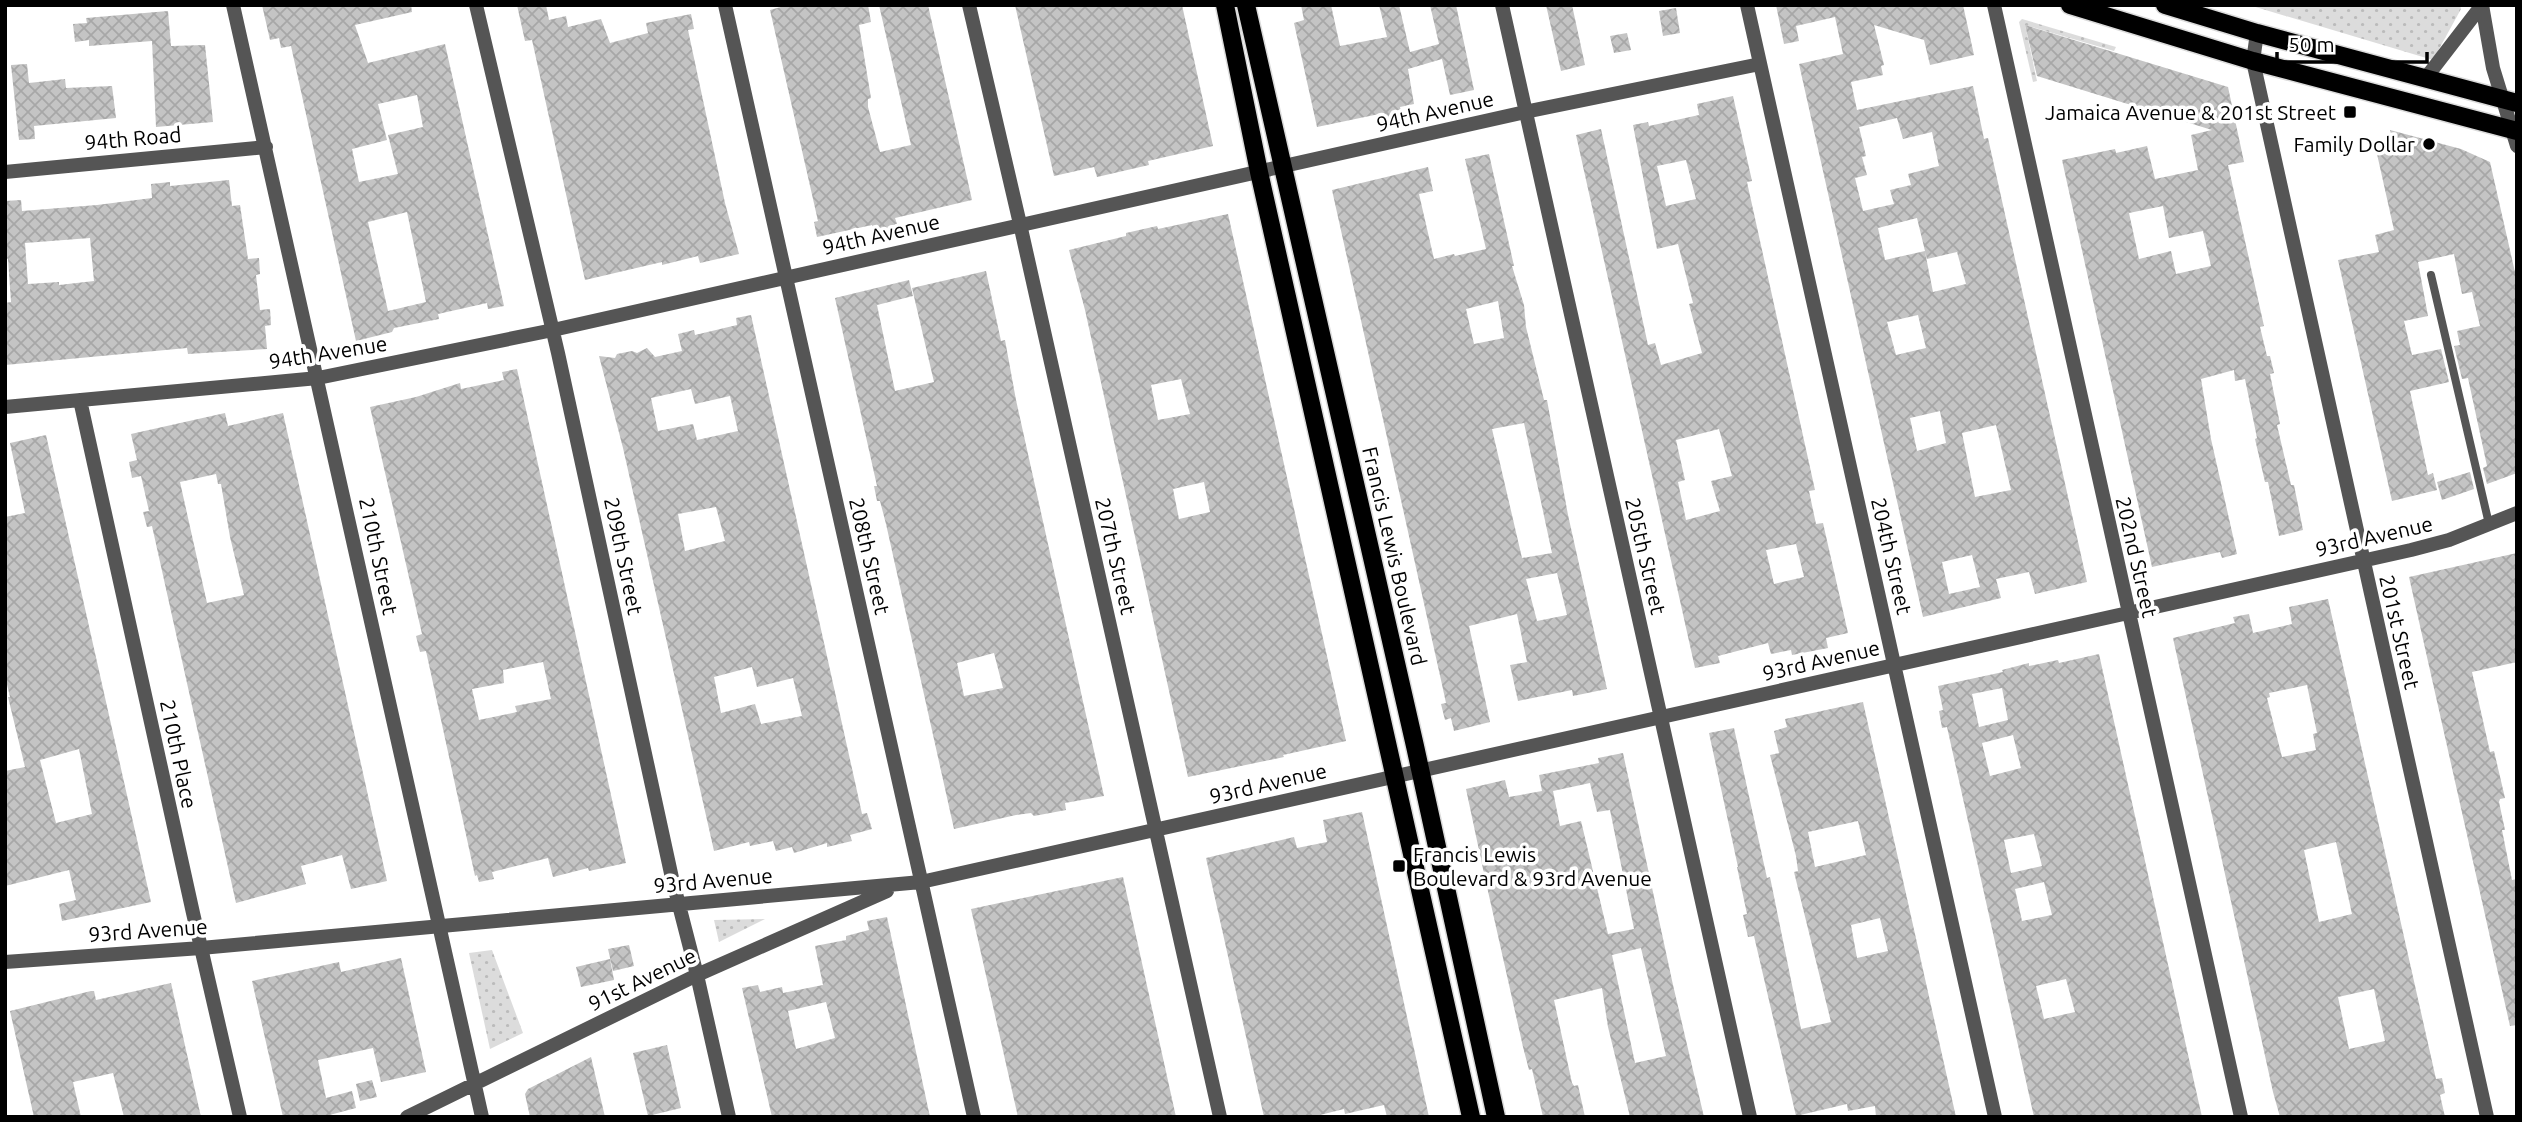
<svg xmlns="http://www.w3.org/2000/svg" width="2522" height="1122" viewBox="0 0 2522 1122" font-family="Ubuntu,sans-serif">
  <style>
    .green { fill: url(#green-dots) }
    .building { fill: url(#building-cross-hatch); fill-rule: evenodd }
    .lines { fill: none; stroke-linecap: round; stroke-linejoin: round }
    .primary-casing { stroke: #dbdbdb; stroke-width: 21 }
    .lane { stroke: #555; stroke-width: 8 }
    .street { stroke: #555; stroke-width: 14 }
    .primary { stroke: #000; stroke-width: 18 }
    .poi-dot { fill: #000; stroke: #fff; stroke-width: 2.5 }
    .labels { text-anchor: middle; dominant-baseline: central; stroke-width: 7; stroke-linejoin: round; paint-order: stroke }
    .street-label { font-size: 21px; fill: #000; stroke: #fff }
    .poi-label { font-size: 21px; fill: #000; stroke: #fff; text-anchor: end }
  </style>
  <defs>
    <pattern id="green-dots" width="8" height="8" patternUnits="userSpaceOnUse" patternTransform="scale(1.75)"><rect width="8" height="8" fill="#dcdcdc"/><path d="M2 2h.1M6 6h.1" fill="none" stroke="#bbb" stroke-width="1.8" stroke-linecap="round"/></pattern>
    <pattern id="building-cross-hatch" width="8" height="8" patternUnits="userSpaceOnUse" patternTransform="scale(1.75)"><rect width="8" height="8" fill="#c4c4c4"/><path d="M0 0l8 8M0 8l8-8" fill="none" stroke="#a7a7a7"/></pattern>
  </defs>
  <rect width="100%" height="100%" fill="#fff"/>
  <path class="green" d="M2249,5H2460L2461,9L2433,60Z
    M2022,19L2116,47L2114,51L2025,25L2037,81L2033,82L2019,22Z
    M765,919L719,942L714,920Z
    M492,950L523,1033L490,1049L469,953Z"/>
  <path class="building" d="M262,5H411L412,12L355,25L368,63L445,44L504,306L488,309L487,303L438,314L439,319L394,328L392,332L356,341L291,46L281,48L279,38L270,40ZM417,95L423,127L388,135L398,174L359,182L352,149L387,140L378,104ZM407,212L426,302L388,311L368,222Z
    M517,5H546L549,20L566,16L568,27L601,19L610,43L648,33L646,23L691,14L694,29L688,30L725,203L739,254L700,263L698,256L662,265V262L585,280L532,40L525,41Z
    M788,5H868L871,22L859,25L871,98L868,99V107L880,152L911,145L879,5H928L972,200L895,218L897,224L889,226L890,232L875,235L872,225L817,237L814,222L818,221L770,10Z
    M1015,5H1182L1213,146L1148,161L1149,165L1097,177L1094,167L1054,176Z
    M1301,5H1331L1340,46L1387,37L1379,5H1399L1410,52L1439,44L1430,5H1456L1474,90L1450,95L1442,59L1408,69L1414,104L1400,107L1402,116L1385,120L1384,113L1317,127L1294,23L1304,20Z
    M1546,5H1572L1585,65L1561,71Z
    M1776,5H1963L1974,55L1930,65L1924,40L1874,25L1884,65L1881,66L1883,75L1851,82L1857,110L1973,86L1984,139L1988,138L2087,582L2035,594L2029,572L1996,579L2001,598L1923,617L1799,64L1843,54L1835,17L1796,26L1799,41L1784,44ZM1897,118L1903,139L1932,132L1939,166L1908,174L1911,185L1890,190L1894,204L1863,211L1855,178L1867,175L1862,157L1866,156L1859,127ZM1917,218L1925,251L1885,260L1878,228ZM1925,252L1927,259L1957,252L1966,284L1933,292ZM1918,315L1926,348L1896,355L1887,322ZM1940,411L1946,443L1917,451L1910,418ZM1996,425L2011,490L1975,497L1962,433ZM1972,555L1980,587L1949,594L1942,562Z
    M1676,8L1680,33L1663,36L1659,11Z
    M168,11L171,46L205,45L213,122L156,127L152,41L89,46V40L75,42L73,24L87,23L86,18Z
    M2025,25L2228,87L2244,162L2228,165L2264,326L2260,327L2267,356H2270L2274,373L2270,374L2280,424L2277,425L2291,485H2294L2303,530L2279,536L2268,482H2265L2255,439L2257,438L2245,379L2235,381L2234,370L2201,379L2211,439L2237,554L2222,558L2220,552L2152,567L2062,160L2115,149L2116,153L2147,146L2155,179L2198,170L2191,135L2212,130L2037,76ZM2163,206L2169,238L2203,231L2211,266L2176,274L2171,251L2139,259L2129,213Z
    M1627,33L1631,50L1614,53L1610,36Z
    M27,64L29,83L65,79L66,88L112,86L116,118L34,126L35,139L19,140L11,65Z
    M1733,96L1752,181L1747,182L1815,490L1809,491L1816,524L1823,523L1848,633L1826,638L1828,648L1792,655L1791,650L1771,654L1768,643L1718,656L1720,663L1695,668L1576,135L1601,129L1648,345L1655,343L1661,365L1702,353L1689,304L1693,303L1678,244L1657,249L1633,125L1648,122L1649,126L1699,115L1697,104ZM1686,160L1696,199L1666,206L1657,166ZM1719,429L1732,476L1711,481L1720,511L1686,520L1678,482L1685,480L1676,440ZM1796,544L1804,577L1774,584L1766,550Z
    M2390,130L2461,149L2490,162L2517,281V473L2487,484L2483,468L2487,466L2468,378L2462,379L2454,346L2460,345L2457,331L2480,326L2472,292L2462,294L2454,254L2418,262L2428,316L2404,321L2412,355L2441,349L2449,382L2410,391L2428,475L2433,473L2437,490L2392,501L2338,260L2379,252L2375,235L2394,230L2377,154L2394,151Z
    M1489,154L1514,266H1512L1524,305L1526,327L1543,396L1544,400H1547L1568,515L1607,689L1573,696L1572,690L1518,701L1510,665L1527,662L1517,614L1469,626L1490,722L1454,731L1451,718L1445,720L1441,704L1446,703L1441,680L1332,190L1428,167L1433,191L1419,194L1434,259L1454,254L1455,256L1486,249L1465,159ZM1498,301L1504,338L1474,344L1466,309ZM1524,423L1552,553L1522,558L1492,429ZM1557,573L1567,615L1537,621L1526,579Z
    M229,180L232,206L240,205L248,259L259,258L260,274L256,275L260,310L270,309L271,325L265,326L267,349L188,354L187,348L5,365V303L11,302L8,259L5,257V201L21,200L22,211L97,205L152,198L151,184L170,182V186ZM90,238L94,281L59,285V282L28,284L25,243Z
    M1228,214L1346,741L1283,755L1284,757L1188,777L1085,310L1069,250L1126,236V233L1157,226L1158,229ZM1181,379L1190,414L1158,420L1151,385ZM1204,482L1210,512L1179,519L1173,489Z
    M986,271L1001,341L1005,340L1016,400L1104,796L1065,803L1066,810L1034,816L1031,813L1016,815L954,829L886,524L880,501H877L874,486H877L835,298L909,280L913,296L877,305L895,391L934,382L912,288ZM994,653L1003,688L964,696L957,663Z
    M751,315L855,782L862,814L867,813L872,829L850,835L852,841L827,847V843L794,853L792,847L776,851L773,841L750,846L749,842L714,851L623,448L599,356L615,358L617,354L632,351L637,353L647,348L655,357L682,351L678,334L694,330L695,335L737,325L736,318ZM691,389L695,404L730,396L738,431L697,440L693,424L658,431L651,398ZM716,507L725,541L685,551L678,514ZM752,667L757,687L793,678L802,716L761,724L755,704L721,713L714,677Z
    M517,369L626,863L589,871L588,868L553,877L548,858L492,872L494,879L479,882L477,875L475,876L426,651L420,652L416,636L422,634L370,407L416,397L460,383L461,389L504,380L502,372ZM543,662L551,699L515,706L517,712L479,720L472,689L504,683L503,670Z
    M225,413L228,426L283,413L387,881L351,889L342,855L301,866L306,884L236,903L152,526L147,527L143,512L149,511L141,476L132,478L129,462L137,460L131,434ZM216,474L218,484H221L230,537L244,595L207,603L180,482Z
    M46,435L151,902L62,921L59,904L76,900L69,870L5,886V771L25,767L8,697H10L5,676V517L25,513L10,443ZM79,749L92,814L56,823L40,760Z
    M2470,472L2474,489L2442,500L2437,482Z
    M2517,553V662L2472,672L2490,752L2494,751L2505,798L2500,799L2499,802L2505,830H2502L2512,880L2517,879V1025L2510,1026L2409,577Z
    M2328,599L2436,1079L2442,1078L2445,1093L2440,1095L2445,1117H2280L2273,1092L2173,638L2235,623L2233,617L2249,614L2253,633L2292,624L2289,607ZM2307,685L2317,733L2313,734L2316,750L2282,757L2267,698L2270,697L2269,693ZM2336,842L2352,914L2319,922L2304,850ZM2374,989L2385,1041L2349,1049L2338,997Z
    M2099,654L2195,1086L2202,1117H2034L1947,727L1942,728L1939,711L1943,710L1938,686L2003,672L2002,670L2029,663V666L2058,660L2059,663ZM2002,688L2008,720L1979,727L1972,694ZM2013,735L2021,768L1990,776L1982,743ZM2034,834L2042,866L2011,873L2004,840ZM2044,882L2052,915L2022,921L2015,889ZM2066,979L2075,1012L2044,1019L2036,986Z
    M1863,702L1885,800L1956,1117H1876L1875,1106L1848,1111L1847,1104L1796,1116L1754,936L1748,937L1743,915L1747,914L1737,867H1738L1709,733L1734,728L1767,878L1770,877L1801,1029L1831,1022L1794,872L1798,871L1796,856L1770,755L1779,753L1774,731L1787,727L1785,719ZM1858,821L1866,855L1815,867L1808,832ZM1880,918L1888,951L1857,958L1851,925Z
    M1623,753L1673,985L1704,1117H1630L1608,1027L1602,988L1554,1000L1572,1083L1574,1086L1578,1085L1585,1117H1543L1532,1069L1529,1070L1523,1047L1483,869L1466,789L1505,780L1509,797L1542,791L1539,775L1599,763L1598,758ZM1590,783L1597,812L1610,810L1634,929L1608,934L1581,821L1560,826L1553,791ZM1641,948L1666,1056L1635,1063L1612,955Z
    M1362,812L1429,1117H1387L1384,1105L1345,1114L1344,1109L1312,1117H1264L1206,858L1294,837L1297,848L1327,842L1323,820Z
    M1123,877L1176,1117H1018L971,909Z
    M887,917L930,1117H772L742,988L758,985L760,992L782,987L783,993L823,985L815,946L846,940V936L869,930L867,921ZM826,1002L835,1038L796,1049L788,1011Z
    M629,945L634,966L613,971L608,949Z
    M401,958L426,1072L381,1082L373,1048L318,1060L326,1098L352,1091L356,1108L322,1117H283L252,981L339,962L341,972Z
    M610,959L614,980L581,987L576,967Z
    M171,983L201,1117H124L113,1073L73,1082L81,1117H34L10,1011L91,991H94L96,1000Z
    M667,1045L681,1108L648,1116L633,1053Z
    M591,1057L605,1117H530L525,1094L528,1089Z
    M372,1080L377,1097L360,1101L356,1084Z"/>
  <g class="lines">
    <g class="primary-casing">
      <path id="primary" d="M1225,5L1259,172L1471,1117
        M1246,5L1415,746L1496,1117
        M2070,5L2253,61L2517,131
        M2165,5L2257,33L2517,103"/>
    </g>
    <path class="lane" d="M2431,275L2489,524"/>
    <path class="street" d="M233,5L482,1117
      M476,5L558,353L672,878L697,975L729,1117
      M725,5L974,1117
      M969,5L1020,224L1220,1117
      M1502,5L1750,1117
      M1747,5L1995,1117
      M1994,5L2241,1117
      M2482,5L2493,68L2517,146
      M2257,33L2253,61L2487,1117
      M2425,79L2482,5
      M5,172L266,147
      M80,400L193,913L240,1117
      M5,407L318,378L553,330L1525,112L1760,64
      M5,962L201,948L921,882L2411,550L2449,540L2517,513
      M407,1117L697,975L887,891"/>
    <use href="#primary" class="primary"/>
  </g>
  <g class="poi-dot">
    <rect x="2343" y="105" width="14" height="14" rx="3.5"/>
    <circle cx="2429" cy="144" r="7"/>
    <rect x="1392" y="859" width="14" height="14" rx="3.5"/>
  </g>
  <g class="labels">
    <g class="street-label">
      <text transform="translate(1435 111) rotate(-13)">94th Avenue</text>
      <text transform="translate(133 138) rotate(-5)">94th Road</text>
      <text transform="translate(881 234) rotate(-13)">94th Avenue</text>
      <text transform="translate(328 352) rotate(-9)">94th Avenue</text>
      <text transform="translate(2374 536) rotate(-13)">93rd Avenue</text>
      <text transform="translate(379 556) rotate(78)">210th Street</text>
      <text transform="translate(624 556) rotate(78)">209th Street</text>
      <text transform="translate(870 556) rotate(77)">208th Street</text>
      <text transform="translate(1116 556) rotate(77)">207th Street</text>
      <text transform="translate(1395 556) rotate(77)">Francis Lewis Boulevard</text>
      <text transform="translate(1646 556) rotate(77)">205th Street</text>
      <text transform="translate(1892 556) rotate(77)">204th Street</text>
      <text transform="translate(2137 557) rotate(77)">202nd Street</text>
      <text transform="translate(2400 632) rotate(77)">201st Street</text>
      <text transform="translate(1821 660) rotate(-13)">93rd Avenue</text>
      <text transform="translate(179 754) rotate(78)">210th Place</text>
      <text transform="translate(1268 783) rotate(-13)">93rd Avenue</text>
      <text transform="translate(713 880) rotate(-5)">93rd Avenue</text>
      <text transform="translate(148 930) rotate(-4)">93rd Avenue</text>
      <text transform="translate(642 979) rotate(-26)">91st Avenue</text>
    </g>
    <g class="poi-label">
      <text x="2336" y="112">Jamaica Avenue &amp; 201st Street</text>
      <text x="2415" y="144">Family Dollar</text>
      <text x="1413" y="854" text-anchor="start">Francis Lewis<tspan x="1413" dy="24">Boulevard &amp; 93rd Avenue</tspan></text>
    </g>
  </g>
  <rect width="2522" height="1122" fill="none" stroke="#000000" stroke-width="14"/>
  <path d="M2277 52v10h150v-10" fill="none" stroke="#000000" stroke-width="3.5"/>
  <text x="2288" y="52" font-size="21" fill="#000000" stroke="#ffffff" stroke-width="5" paint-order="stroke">50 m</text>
</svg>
